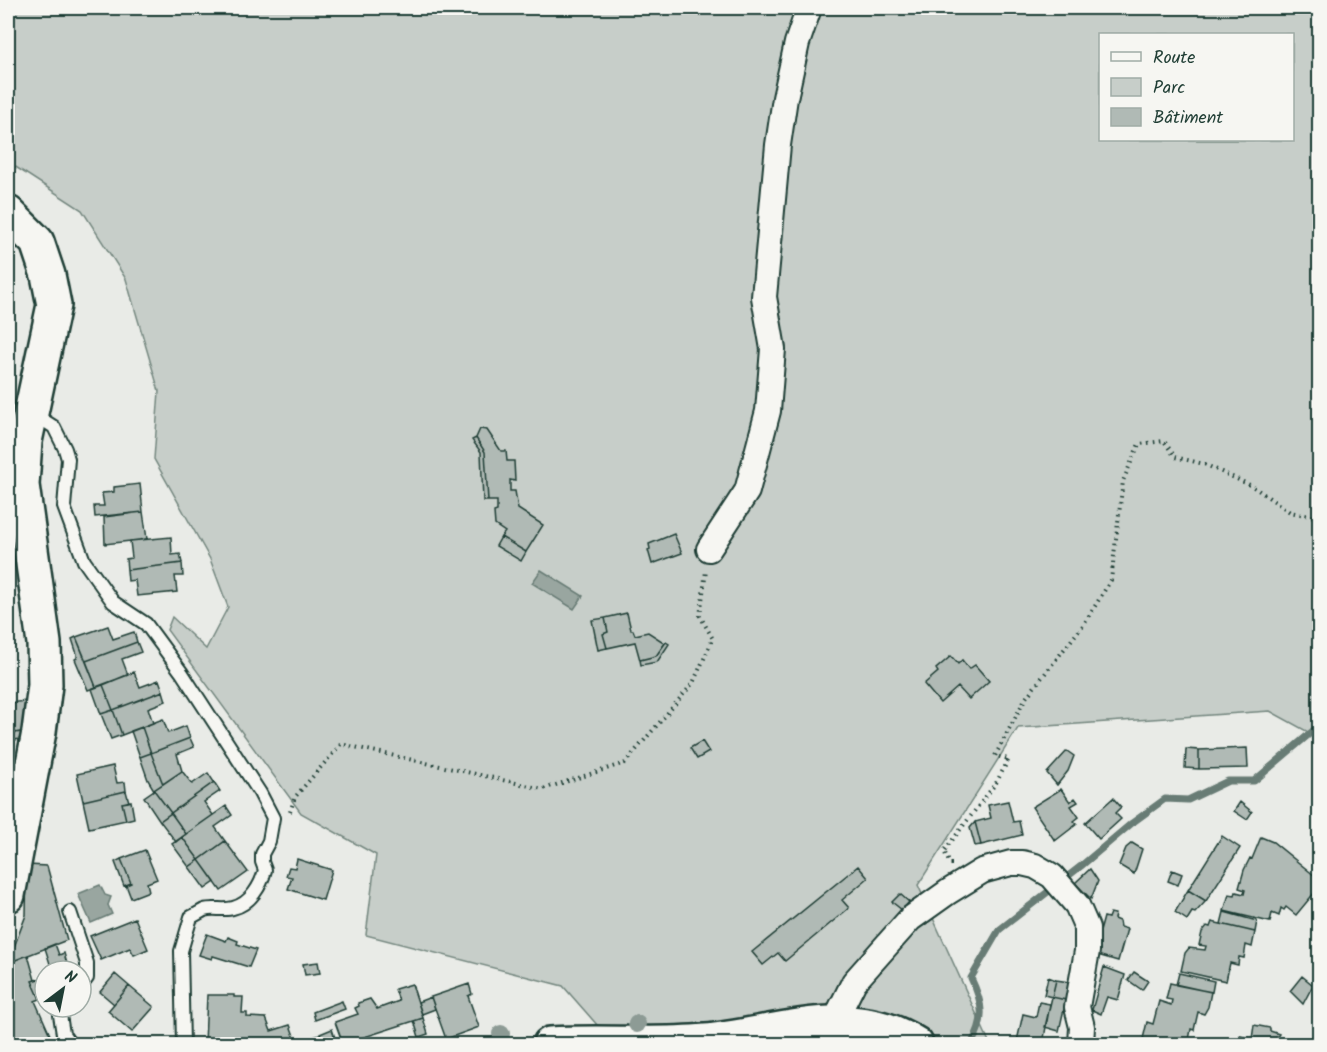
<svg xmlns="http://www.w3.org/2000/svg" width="1327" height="1052" viewBox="0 0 1327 1052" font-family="Kalam,sans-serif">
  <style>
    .green { fill: #c7cec9; stroke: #73867e; stroke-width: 1.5; fill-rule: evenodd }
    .water { fill: #99a6a0; stroke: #687c75; stroke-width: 1.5 }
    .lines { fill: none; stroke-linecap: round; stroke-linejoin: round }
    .stream { stroke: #687c75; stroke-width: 7 }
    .building { fill: #b0bab5; stroke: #1f3d34; stroke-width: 1.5 }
    .lane-casing { stroke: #1f3d34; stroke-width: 16 }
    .street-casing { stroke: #1f3d34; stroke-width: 28 }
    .secondary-casing { stroke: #1f3d34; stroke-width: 38 }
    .primary-casing { stroke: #1f3d34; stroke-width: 38 }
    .path { stroke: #1f3d34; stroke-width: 4; stroke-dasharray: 1.5 4.5; stroke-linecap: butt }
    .lane { stroke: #f6f6f2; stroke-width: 12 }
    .street { stroke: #f6f6f2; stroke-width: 24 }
    .secondary { stroke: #f6f6f2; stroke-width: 33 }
    .primary { stroke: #f6f6f2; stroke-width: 33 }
    .tree { fill: #8d9b95 }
  </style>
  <rect width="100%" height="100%" fill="#e9ebe7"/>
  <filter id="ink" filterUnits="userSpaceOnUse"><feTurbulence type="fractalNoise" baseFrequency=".0167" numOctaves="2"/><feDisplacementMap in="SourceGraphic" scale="12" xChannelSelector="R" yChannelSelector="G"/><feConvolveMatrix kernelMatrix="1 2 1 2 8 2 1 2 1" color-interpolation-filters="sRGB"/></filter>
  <g filter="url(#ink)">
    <path class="green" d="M8,8H1319V738L1270,711L1018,728L918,885L990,1044H677L599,1027L563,986L366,935L376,855L301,813L167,630L172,617L206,649L228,607L210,559L154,459L159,391L126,279L82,210L8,162ZM1100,34H1292V140H1100Z"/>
    <path class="water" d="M541,570L583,596L574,609L532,583Z
      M100,885L105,895L111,897L108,905L112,914L91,923L78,894Z"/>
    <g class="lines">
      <path class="stream" d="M971,1044C986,1020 983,1003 971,978L999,930L1081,866L1132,823L1165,799L1188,800L1228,781H1254L1320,725"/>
    </g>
    <path class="building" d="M480,429L487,430L501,451H506L507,461H514L515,481L510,480V491H515L518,509L543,525L526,552L501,537L505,532L495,525L494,512L497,511V501H488L485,452L476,438Z
      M476,438L485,452L488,501H483L481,452L472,440Z
      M140,484L143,512L95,517L94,506H104L102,493L114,492V487Z
      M143,512L147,539L105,544L104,517Z
      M674,534L682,553L652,564L648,550L650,549L649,544Z
      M171,537L172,555L180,554L182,563L127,570L126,559L132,558L130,541Z
      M501,537L526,552L521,561L496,546Z
      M182,563L183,576H175L177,592L137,596L135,580L128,581L127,570Z
      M627,613L631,630H633L635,635L648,632L665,643L656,656L640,660L635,642L607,648L603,634L608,632L605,618Z
      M605,618L608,632L603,634L607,648L598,650L592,620Z
      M108,626L113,639L134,632L137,642L86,661L76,637Z
      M76,637L96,687L88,690L75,659L77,658V654L72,639Z
      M137,642L141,652L122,659L128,675L96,687L86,661Z
      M666,642L669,644L657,662L641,665L640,660L656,656Z
      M951,656L958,664L962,660L969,669L975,665L989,681L969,699L958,687L940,703L924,684L938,672L936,669Z
      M134,672L140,687L159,680L163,691L113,710L103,685Z
      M103,685L113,710L101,714L92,689Z
      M163,691L166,701L148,708L153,723L122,735L113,710Z
      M26,701L21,732L8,734V703Z
      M113,710L122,735L111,739L101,714Z
      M163,719L168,733L186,726L190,738L151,753L142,727Z
      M142,727L151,753L140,757L131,731Z
      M21,732L20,739L8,741V734Z
      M190,738L194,747L177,754L182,771L163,784L151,753Z
      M702,741L709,752L697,759L690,748Z
      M1247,748L1248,768L1199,769V750Z
      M1186,749L1199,750V769L1185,768Z
      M1067,751L1074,756L1068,771L1057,785L1047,773Z
      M151,753L163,784L154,790L148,780L140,757Z
      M113,766L117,783L125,782L126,791L83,801L77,774Z
      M182,771L192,784L208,773L214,782L171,813L154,790Z
      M214,782L220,791L204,802L213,815L186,834L171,813Z
      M1061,789L1070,802L1075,798L1078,802L1071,806L1079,817L1074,821L1077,824L1055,841L1032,807Z
      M154,790L171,813L160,821L144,797Z
      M126,791L129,802L122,803L126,820L89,828L83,801Z
      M1113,798L1121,807L1115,813L1121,819L1099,839L1085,823Z
      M131,801L134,818L126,820L122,803Z
      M1008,801L1013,822L1019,821L1022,835L981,845L975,822L991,818L988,805Z
      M1240,802L1252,812L1248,818L1246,819L1234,811Z
      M226,806L232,815L215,827L225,841L199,860L182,837Z
      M171,813L186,834L176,842L160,821Z
      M975,822L981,845L975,846L970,828Z
      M1222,836L1240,848L1206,901L1188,890Z
      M182,837L199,860L189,867L172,844Z
      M1261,837L1273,842L1320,880V886L1296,915L1286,907L1284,910L1281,908L1279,916L1272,913L1270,922L1224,911L1229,894L1235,895L1236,892L1244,894L1245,890L1239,888L1244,870L1250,858L1252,859Z
      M225,841L248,872L221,891L199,860Z
      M1132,843L1142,849L1134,874L1119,865L1126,848Z
      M145,850L157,879L147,883L149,891L131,898L126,885L131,883L121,859Z
      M121,859L131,883L124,886L115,862Z
      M297,859L332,870L323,900L288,889L292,877L286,876L289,867L295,868Z
      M199,860L215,882L205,889L189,867Z
      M27,865L47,866L67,940L8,963L26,915Z
      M858,866L868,878L842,900L849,908L785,961L778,953L763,965L752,952Z
      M1090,869L1098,881L1091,899L1075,883Z
      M1172,870L1182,874L1178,885L1168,881Z
      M1188,890L1206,901L1195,913L1192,912L1187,920L1175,912Z
      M900,894L909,902L902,910L892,902Z
      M1224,912L1257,921L1255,932L1221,924Z
      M1110,913L1115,914L1114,919L1119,921L1120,927L1127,929L1118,961L1094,954L1104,917L1108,918Z
      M135,918L148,949L134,955L130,948L101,960L90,936Z
      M1212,922L1255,932L1252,947L1246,945L1244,958L1239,957L1238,965L1230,963L1226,981L1181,971L1185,953L1189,948L1205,950L1206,946L1199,945L1202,932L1207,926L1210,927Z
      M207,934L226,941L228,937L238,941L237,944L256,950L249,967L213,956L212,959L199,955Z
      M55,944L59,955L64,953L67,964L51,967L45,948Z
      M28,955L35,980L32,981L40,999L35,1001L54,1044H16L8,1024V963Z
      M318,962L320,973L305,975L303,964Z
      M1104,967L1125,975L1118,1000L1107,997L1101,1014L1092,1010Z
      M1134,972L1148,981L1142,990L1128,980Z
      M1179,973L1214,981L1212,992L1176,985Z
      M115,974L129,986L114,1004L100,992Z
      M1302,976L1313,985L1303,1004L1290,991Z
      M45,977V996L40,999L32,981Z
      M1048,977L1056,980L1052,997L1044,995Z
      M1056,980L1069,982L1066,1000L1052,997Z
      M1170,983L1211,992L1208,1007L1204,1014L1198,1012L1194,1030L1191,1029L1189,1040H1185L1184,1044H1167L1143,1039L1147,1022L1153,1024L1159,1001L1171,1005L1172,1000L1166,999Z
      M412,984L423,1018L343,1044L335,1022L358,1014L355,1008L359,1006L358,1003L370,999L377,1009L399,1001L395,989Z
      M469,984L472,994L468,996L479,1027L446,1039L431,997Z
      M129,986L154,1007L132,1032L108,1011Z
      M207,995H234V997H243L242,1013H247V1017L266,1018L271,1031L290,1025L297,1044H205Z
      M431,997L435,1009L422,1014L418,1002Z
      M1052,997L1066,1000L1059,1031L1045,1027Z
      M342,1001L345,1009L315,1020L313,1012Z
      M1039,1002L1050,1004L1043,1044L1017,1041L1023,1014L1036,1017Z
      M423,1018L428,1034L419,1037L414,1021Z
      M1254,1025L1270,1028V1031L1279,1034L1274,1044H1238L1240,1036L1252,1039Z
      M332,1029L337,1044H323L320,1034Z
      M320,1035L323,1044H304L303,1040Z"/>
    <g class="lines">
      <g class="lane-casing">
        <path id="lane" d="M32,413L54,427L65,449L68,459L64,507L84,561L113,602L146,624L182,673L260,793L273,818L269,841L262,854V862L265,870C261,886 250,904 233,908C224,911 213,907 204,910C200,912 196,915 191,917L181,951L183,1044
          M70,912L87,963V978L81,986
          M66,1007L60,1015L63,1034L70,1044"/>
      </g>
      <g class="street-casing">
        <path id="street" d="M709,549L747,491L768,411L773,349L764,297L778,145L785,98L797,43L809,8
          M838,1022L841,1008L854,982L910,919L948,892L982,871L1011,863H1022L1035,866L1052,876L1077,905L1087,928V951L1077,1007L1082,1027L1081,1044"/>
      </g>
      <g class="secondary-casing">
        <path id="secondary" d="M8,213L37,242L48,275L54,305L25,441L22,485L44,643L45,685L39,732L8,895"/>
      </g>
      <g class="primary-casing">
        <path id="primary" d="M550,1044C602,1041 654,1046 706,1041C776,1034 852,1002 916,1044"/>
      </g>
      <path class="path" d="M290,812L295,797L341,744L543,789L625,763L693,683L713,639L700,616L706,571
        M952,864H950L944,851L996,783L1009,759L995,756L1025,699L1084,624L1111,580L1123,481L1139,444L1164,441L1175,457L1204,464L1252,486L1290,512L1320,518"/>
      <use href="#lane" class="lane"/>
      <use href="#street" class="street"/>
      <use href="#secondary" class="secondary"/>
      <use href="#primary" class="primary"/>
    </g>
    <g class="tree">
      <circle cx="637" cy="1024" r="9"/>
      <circle cx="501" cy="1034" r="9"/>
    </g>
  </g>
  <rect width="1327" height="1052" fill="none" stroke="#f6f6f2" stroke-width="30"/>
  <rect x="15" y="15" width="1297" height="1022" fill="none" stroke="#1f3d34" stroke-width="2" filter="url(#ink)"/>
  <rect x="1099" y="33" width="195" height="108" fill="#f6f6f2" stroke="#a0aca6" stroke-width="1.5"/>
  <rect x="1111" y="52" width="30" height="9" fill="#f6f6f2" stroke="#a0aca6" stroke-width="1.5"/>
  <text x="1153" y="63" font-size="18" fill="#1f3d34">Route</text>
  <rect x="1111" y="78" width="30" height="18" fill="#c7cec9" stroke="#a0aca6" stroke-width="1.5"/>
  <text x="1153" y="93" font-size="18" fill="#1f3d34">Parc</text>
  <rect x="1111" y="108" width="30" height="18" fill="#b0bab5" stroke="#a0aca6" stroke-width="1.5"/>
  <text x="1153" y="123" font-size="18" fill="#1f3d34">Bâtiment</text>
  <g transform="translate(63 989) rotate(32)"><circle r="28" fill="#f6f6f2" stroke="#a0aca6" stroke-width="1.5"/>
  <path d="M0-4.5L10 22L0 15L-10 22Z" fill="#1f3d34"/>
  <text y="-9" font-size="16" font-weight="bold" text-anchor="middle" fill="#1f3d34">N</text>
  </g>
</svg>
